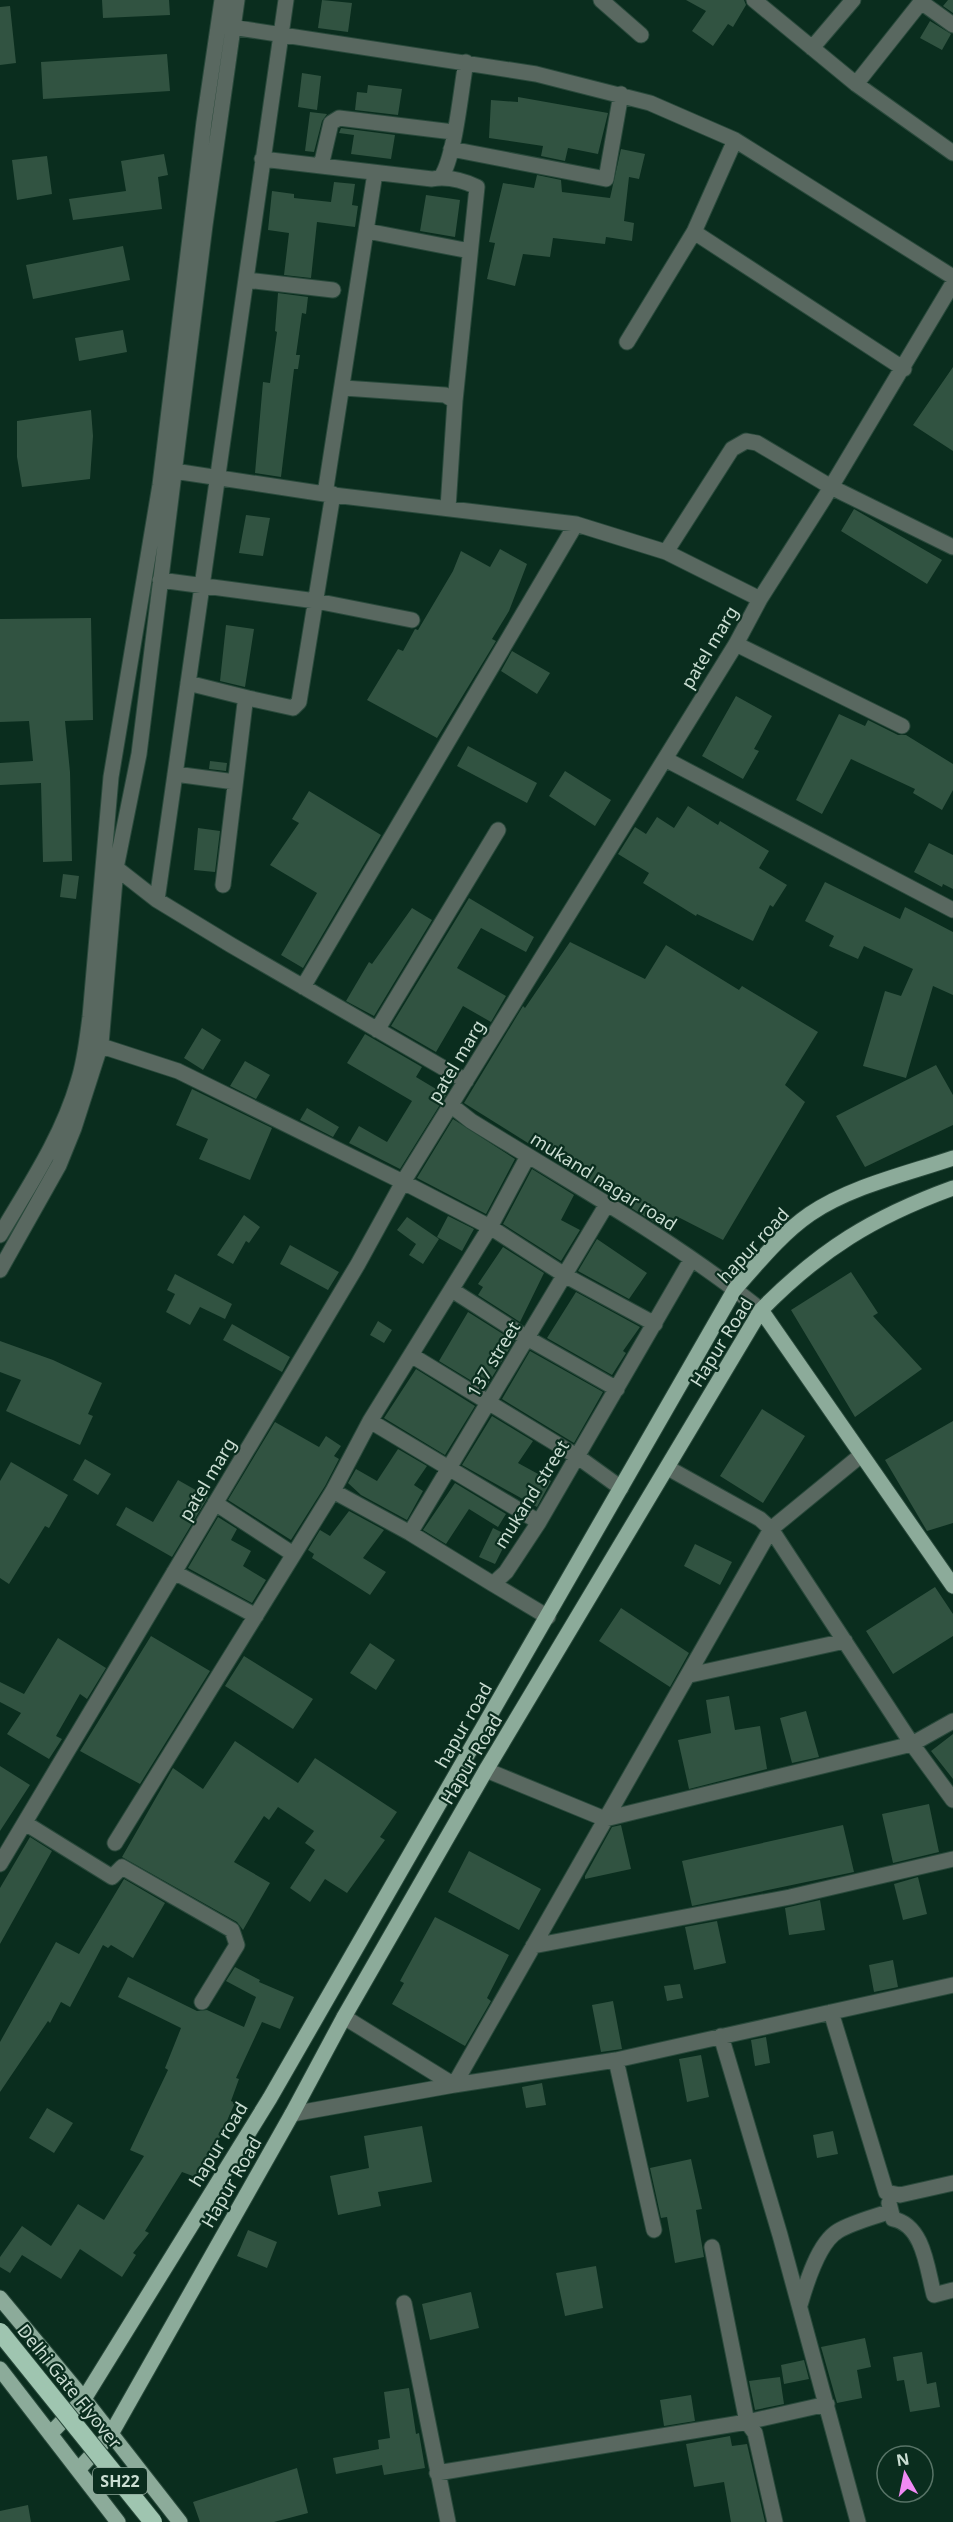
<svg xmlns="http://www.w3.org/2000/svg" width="953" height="2522" viewBox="0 0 953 2522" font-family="'Noto Sans',sans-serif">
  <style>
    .building { fill: #315341 }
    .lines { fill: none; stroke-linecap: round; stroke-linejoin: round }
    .minor-casing { stroke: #29493b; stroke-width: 17 }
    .major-casing { stroke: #29493b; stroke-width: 17 }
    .minor { stroke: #596860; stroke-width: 15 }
    .major { stroke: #8cab9a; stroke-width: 15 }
    .highway-bridge-casing { stroke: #29493b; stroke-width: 20; stroke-linecap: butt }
    .highway-bridge { stroke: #9fc5b0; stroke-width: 18 }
    .labels { text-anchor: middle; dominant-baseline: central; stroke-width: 4.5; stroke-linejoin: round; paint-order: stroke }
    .shield { fill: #0a2d1e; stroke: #90a89c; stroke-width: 1.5 }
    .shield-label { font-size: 16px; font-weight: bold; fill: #caddd2 }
    .street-label { font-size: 18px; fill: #caddd2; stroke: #0a2d1e }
  </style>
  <rect width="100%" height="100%" fill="#0a2d1e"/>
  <path class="building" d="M102,0H169L170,15L103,18Z
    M322,0L352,3L348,32L318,28Z
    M686,0H744L746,5L733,27L728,24L713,46L692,31L706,11Z
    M948,0H953V13L943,6Z
    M10,6L16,63L0,65V7Z
    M930,21L951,34L942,50L920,38Z
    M167,54L170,91L43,99L41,62Z
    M302,73L321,76L317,110L298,107Z
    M368,85L402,89L398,115L355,110L357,92L367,93Z
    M518,97L608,113L598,154L568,148L565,161L541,156L543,146L489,138L491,100L518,102Z
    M310,112L327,114L322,121L314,152L305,151Z
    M341,128L395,135L391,159L351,154L354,135L339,133Z
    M621,149L645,154L639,179L629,177L624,221L634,223L632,241L606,237L605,244L553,238L550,257L523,254L515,286L487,279L495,243L489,242L503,183L534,188L537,175L561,180L562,192L610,198Z
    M164,154L168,175L158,177L162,209L73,220L69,199L126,191L121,161Z
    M47,156L52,194L17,200L12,160Z
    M334,182L355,184L352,205L358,206L355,227L317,222L311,278L284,275L289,233L268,230L272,191L294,194V198L331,202Z
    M426,195L460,200L455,237L420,231Z
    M123,246L130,280L33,299L26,265Z
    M278,293L308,297L306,314L302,313L296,355H300L298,369H294L281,477L255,473L263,382L270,383L277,332L275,331Z
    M123,330L127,352L79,361L75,338Z
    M953,367V451L913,425Z
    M91,410L93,436L90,479L22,487L17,457V421Z
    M854,509L942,560L927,584L841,531Z
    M246,515L270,518L263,556L239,553Z
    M500,549L527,564L509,611L492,639L496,641L437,738L367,700L398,649L403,651L415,629L418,630L453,571L461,551L490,567Z
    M91,618L93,720L65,721L70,772L72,861L43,862L41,783L0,785V763L33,761L29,721L0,722V619Z
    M226,625L254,629L245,687L220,681Z
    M512,651L550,673L537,694L501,671Z
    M736,696L772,716L754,749L759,751L743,779L702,756Z
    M839,714L865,726L868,720L898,735H906L953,764V790L942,810L913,793L915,789L851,759L822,814L796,800Z
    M468,746L537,783L527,803L457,766Z
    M210,761L227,763L226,771L209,769Z
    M565,771L611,800L595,826L549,796Z
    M309,791L381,835L303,968L281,955L317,893L270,865L299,823L292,819Z
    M688,806L718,825L720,821L769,851L759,868L787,885L773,907L770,905L753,941L697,914L696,916L643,883L649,873L618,854L635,827L646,834L657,817L674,828Z
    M198,828L220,831L215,872L194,870Z
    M929,843L953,855V889L943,884L942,887L914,872Z
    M63,874L79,876L76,899L60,897Z
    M825,882L900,919L905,907L953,932V995L933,986L906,1078L863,1066L885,991L901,996L913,969L864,946L858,959L829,946L834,936L805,921Z
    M469,898L534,937L526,952L481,928L457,968L506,996L491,1022L463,1006L436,1052L391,1026Z
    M412,908L432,920L374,1016L346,1001L369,962L372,964Z
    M570,942L645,979L666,945L739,990L742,986L818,1032L785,1085L805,1102L723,1240L680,1218L668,1231L464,1103L523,1006L525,1008Z
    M202,1028L221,1040L203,1070L184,1058Z
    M365,1034L422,1067L416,1077L446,1095L400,1169L349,1143L359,1126L387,1142L412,1101L347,1063Z
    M245,1061L270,1075L256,1099L230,1086Z
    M936,1065L953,1095V1125L865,1167L836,1116Z
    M192,1089L272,1128L250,1180L199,1159L208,1139L176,1125Z
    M307,1108L339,1127L333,1137L300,1120Z
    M453,1119L515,1159L486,1214L417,1178Z
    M532,1169L574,1195L561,1220L580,1230L561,1261L503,1224Z
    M244,1215L260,1227L249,1243L246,1241L233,1264L217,1255Z
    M448,1216L474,1229L462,1251L437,1237Z
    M407,1217L439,1239L423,1264L409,1255L416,1244L397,1230Z
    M597,1239L647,1273L629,1299L578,1271Z
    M290,1245L339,1272L328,1290L280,1264Z
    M503,1247L544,1273L520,1322L478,1295L483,1287L478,1284Z
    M851,1272L878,1313L873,1316L922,1369L855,1417L791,1310Z
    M175,1274L232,1304L225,1319L200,1307L190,1325L166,1312L175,1294L167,1290Z
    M576,1292L640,1327L623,1351L626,1353L612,1375L547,1338Z
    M468,1312L514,1341L485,1389L439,1361Z
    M378,1321L392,1330L384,1343L370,1335Z
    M232,1324L290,1357L282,1372L223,1340Z
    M0,1341L53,1360L102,1383L88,1414L93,1416L80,1445L6,1411L21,1380L0,1372Z
    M530,1351L603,1392L574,1443L502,1399Z
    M416,1369L475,1406L445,1455L384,1418Z
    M762,1409L805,1436L763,1503L720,1476Z
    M492,1416L533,1441L518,1463L551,1481L537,1507L462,1465Z
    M953,1421V1523L927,1531L885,1460Z
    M275,1422L319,1447L326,1436L341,1446L334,1456L339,1459L325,1486L291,1540L228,1500Z
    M398,1449L427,1466L414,1485L423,1491L407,1520L361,1495L348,1483L356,1469L377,1481Z
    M85,1459L111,1474L98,1495L73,1480Z
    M11,1462L68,1495L49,1528L45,1526L9,1584L0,1578V1481Z
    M178,1480L208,1497L172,1557L116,1525L126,1507L153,1522Z
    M455,1483L506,1514L498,1527L469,1509L446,1544L423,1530Z
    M349,1511L384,1530L363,1558L386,1572L370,1595L312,1558L314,1554L308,1550L320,1530L330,1536Z
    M218,1517L237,1529L231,1540L251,1551L243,1566L266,1580L252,1603L188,1568Z
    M493,1528L509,1536L495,1564L479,1557Z
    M695,1544L732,1562L720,1585L684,1566Z
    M935,1587L953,1614V1636L893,1674L866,1631Z
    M621,1608L689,1653L670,1687L599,1641Z
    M151,1636L210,1671L140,1784L80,1751Z
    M58,1638L106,1668L87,1699L80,1694L56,1736L62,1739L49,1759L7,1734L21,1713L0,1702V1682L24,1694Z
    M370,1643L395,1660L376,1690L350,1673Z
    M244,1656L313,1699L293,1729L225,1686Z
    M729,1696L735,1730L760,1726L767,1769L689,1789L678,1740L711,1733L706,1700Z
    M806,1711L819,1757L792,1763L780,1718Z
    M953,1734V1779L931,1751Z
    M235,1741L298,1783L315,1758L397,1812L380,1837L385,1840L347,1893L325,1879L310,1902L290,1888L315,1850L305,1843L314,1831L278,1807L269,1820L264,1816L234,1862L270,1883L243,1930L237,1922L122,1857L173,1768L203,1789Z
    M0,1766L30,1785L0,1831Z
    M929,1804L939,1852L893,1863L882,1814Z
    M621,1825L631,1869L585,1879V1876L612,1827Z
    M843,1825L854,1872L692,1906L682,1861Z
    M30,1837L52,1851L0,1944V1888Z
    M469,1851L541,1889L519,1930L448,1892Z
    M918,1877L927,1914L903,1920L894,1884Z
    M124,1879L165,1903L133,1958L111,1945L108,1948L103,1945L70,2007L61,2002L50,2023L48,2021L0,2092V2042L56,1942L79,1954Z
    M820,1900L825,1930L789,1935L785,1908Z
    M435,1917L509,1955L487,1998L491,2001L465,2046L392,2004L404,1983L400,1981Z
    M717,1921L726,1963L694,1970L685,1927Z
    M893,1960L898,1987L874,1992L869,1965Z
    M235,1967L260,1980L259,1982L294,1997L280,2029L262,2022L236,2078L239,2079L231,2101L235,2103L201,2179L182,2172L145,2231L149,2233L133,2253L136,2255L122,2277L80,2249L61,2279L22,2255L10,2273L0,2267V2257L22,2226L51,2246L78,2204L104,2220L144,2156L130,2150L168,2070L165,2068L181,2028L118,1997L128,1977L197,2011L207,2010L244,2027L256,1997L226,1981Z
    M680,1984L683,1998L667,2001L664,1986Z
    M613,2001L622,2049L601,2052L592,2005Z
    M766,2037L770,2063L755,2066L751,2040Z
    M701,2055L709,2097L687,2102L679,2059Z
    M542,2083L546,2105L526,2108L522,2087Z
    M47,2108L73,2123L54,2153L29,2138Z
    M422,2126L432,2182L378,2192L381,2206L338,2215L330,2176L369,2168L364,2136Z
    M833,2131L838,2154L817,2158L813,2135Z
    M691,2159L702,2209L696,2210L704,2257L675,2263L667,2217L661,2218L650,2168Z
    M248,2230L277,2242L267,2268L237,2256Z
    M596,2266L603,2308L565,2316L556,2273Z
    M471,2292L479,2328L430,2340L422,2304Z
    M865,2338L871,2367L857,2370L862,2398L837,2403L821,2347Z
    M922,2352L927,2384L936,2382L940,2407L910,2412L904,2380L897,2381L893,2357Z
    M804,2360L809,2379L784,2384L781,2365Z
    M780,2377L784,2404L755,2410L749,2381Z
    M409,2388L416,2434L419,2433L425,2468L384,2475L382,2465L336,2474L333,2458L379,2449L378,2440L390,2438L384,2392Z
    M691,2395L695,2421L664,2426L660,2400Z
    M730,2436L732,2446L747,2444L765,2522H731L724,2482L694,2487L686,2444Z
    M297,2468L308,2513L274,2522H200L193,2502Z
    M28,2505L31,2522H0V2511Z"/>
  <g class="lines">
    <g class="minor-casing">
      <path id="minor" d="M601,0L641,35
        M754,0L856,84L953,153
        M225,26L536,74L650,103L735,140L953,277
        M812,48L853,0
        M856,84L921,2L953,25
        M451,149L606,179L621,94
        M262,159L432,179C448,176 462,180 477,187L455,401
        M321,166L331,123L339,118L453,132
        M441,177C455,157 461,89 466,62
        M367,231L470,251
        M694,232L904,369
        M246,280L333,290
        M627,342L694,232L735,140
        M344,388L445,395L455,401L448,508
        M174,471L325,494L576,524L666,552L760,599
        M325,494L375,173
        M666,552L732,449L746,441L757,443L831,487L953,547
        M160,580L316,601L412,620
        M736,644L902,726
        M188,683L248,698
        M665,759L953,910
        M175,774L235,782
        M111,864L157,900L231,945L466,1081
        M223,885L245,703L248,698L293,708L299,702L333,494
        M157,900L286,0
        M303,987L576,524
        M377,1030L498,830
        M92,1043L178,1071L403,1182L490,1227L566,1276L655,1324
        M452,1106L471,1121C568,1181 671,1238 761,1310
        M0,1235C29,1186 62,1137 78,1082C85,1061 87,1039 90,1017L111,777L160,485L204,122L222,0
        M0,1270L59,1165L74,1128L101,1044L116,868L139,754L205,225L237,0
        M452,1290L527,1338L617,1389
        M411,1355L578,1457L621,1488
        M370,1421L539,1522
        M668,1468L760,1519L771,1529L912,1744L953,1800
        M333,1491L410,1533L493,1584L506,1572L539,1522L691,1260
        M215,1503L293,1554
        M410,1533L607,1204
        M174,1572L256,1616
        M493,1584L548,1617
        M690,1675L845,1641
        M486,1770L605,1819L912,1744L953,1721
        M25,1823L112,1877L122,1867L232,1930L237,1945L202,2002
        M115,1843L333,1491L370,1421L490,1227L528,1156
        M0,1864L358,1264L403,1182L736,644L760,599L825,497L953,283
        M533,1946L790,1897L953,1859
        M831,2012L886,2192L900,2195L953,2183
        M344,2017L454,2085L616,2060L953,1985
        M721,2036L780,2235L858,2522
        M616,2060L654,2230
        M292,2114L454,2085L771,1529L860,1456
        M889,2203L893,2219C924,2225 927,2269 934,2295L953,2290
        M712,2247L747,2422L827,2404
        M404,2303L448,2522
        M800,2305C806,2284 818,2243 838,2231C853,2222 874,2217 891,2211
        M437,2473L747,2422L755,2433L775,2522"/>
    </g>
    <g class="major-casing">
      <path id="major" d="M761,1310L953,1586
        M0,2298L84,2399L180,2522
        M0,2369L118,2522
        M50,2434L84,2399L270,2098L735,1289C758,1263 781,1234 810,1214C852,1186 906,1174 953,1158
        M78,2470L111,2434L292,2114L344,2017L486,1770L761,1310C820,1250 873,1217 953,1188"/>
    </g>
    <use href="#minor" class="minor"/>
    <use href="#major" class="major"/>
    <g class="highway-bridge-casing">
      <path id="highway-bridge" d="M0,2332L153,2522"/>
    </g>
    <use href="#highway-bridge" class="highway-bridge"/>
  </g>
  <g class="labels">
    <rect class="shield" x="93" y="2468" width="54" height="26" rx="4.5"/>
    <g class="shield-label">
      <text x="120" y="2481">SH22</text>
    </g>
    <g class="street-label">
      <text transform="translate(709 647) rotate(-59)">patel marg</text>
      <text transform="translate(456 1061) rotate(-59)">patel marg</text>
      <text transform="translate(604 1181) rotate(32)">mukand nagar road</text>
      <text transform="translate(753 1245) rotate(-47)">hapur road</text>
      <text transform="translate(721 1342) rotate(-58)">Hapur Road</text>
      <text transform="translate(493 1359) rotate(-59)">137 street</text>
      <text transform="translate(207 1479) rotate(-59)">patel marg</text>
      <text transform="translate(531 1494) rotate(-58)">mukand street</text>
      <text transform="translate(463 1725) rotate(-60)">hapur road</text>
      <text transform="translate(471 1759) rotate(-59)">Hapur Road</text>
      <text transform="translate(218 2144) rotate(-59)">hapur road</text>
      <text transform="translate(231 2182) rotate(-60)">Hapur Road</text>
      <text transform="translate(70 2386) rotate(51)">Delhi Gate Flyover</text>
    </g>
  </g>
  <g transform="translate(905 2474) rotate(351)"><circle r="28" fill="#0a2d1e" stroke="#577366" stroke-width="1.5"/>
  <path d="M0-4.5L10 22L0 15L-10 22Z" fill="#f18af4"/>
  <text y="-9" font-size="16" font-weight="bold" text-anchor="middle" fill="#caddd2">N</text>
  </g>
</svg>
